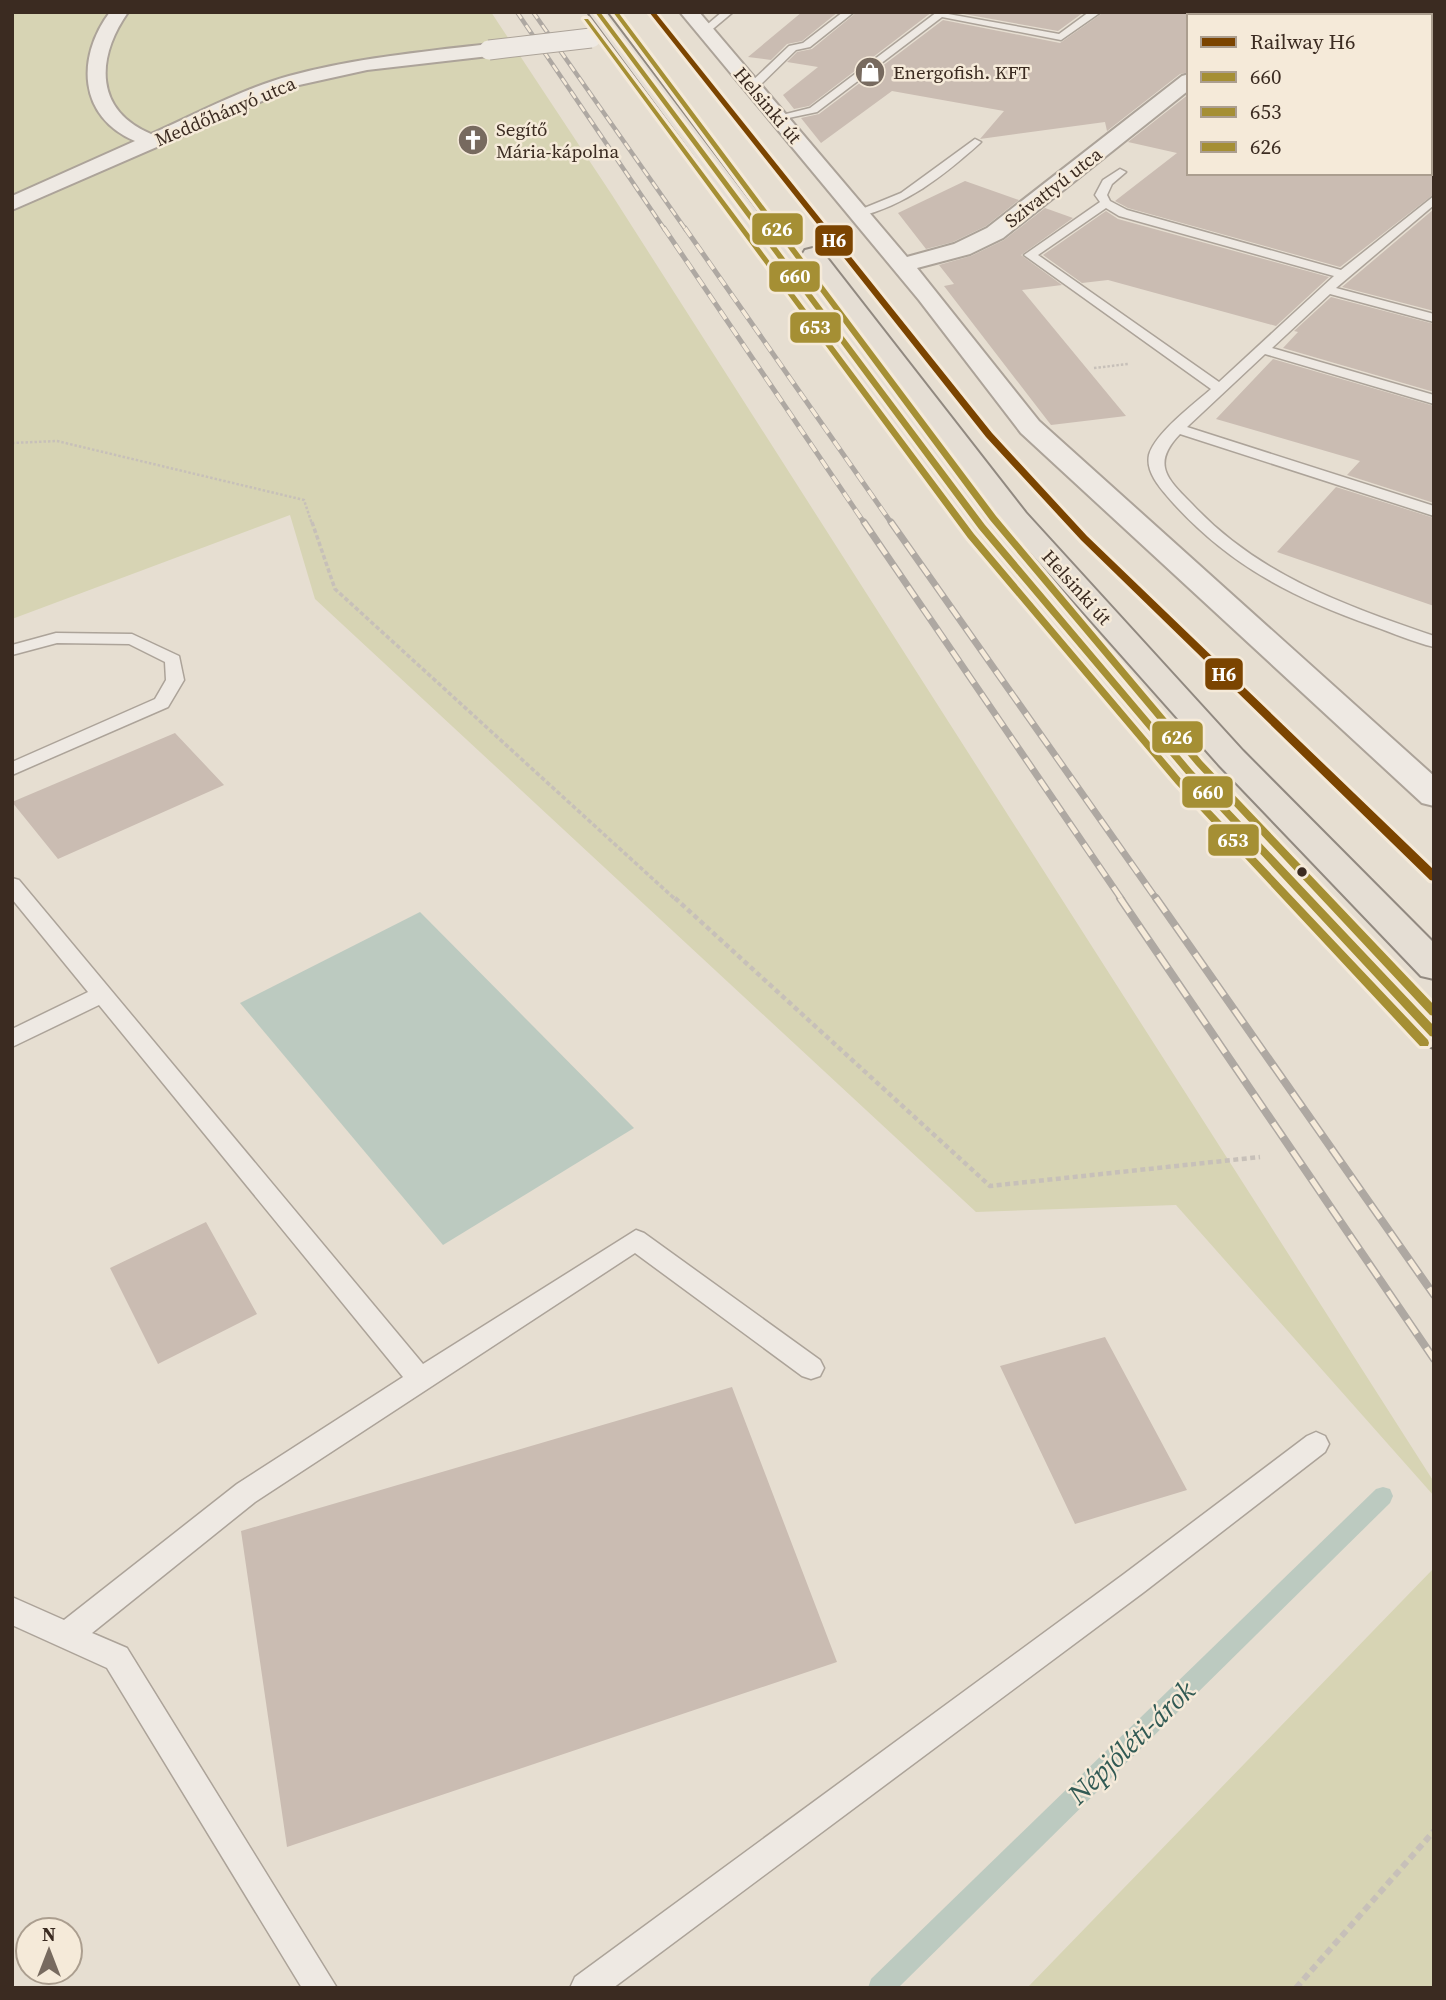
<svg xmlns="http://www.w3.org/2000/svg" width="1446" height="2000" viewBox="0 0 1446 2000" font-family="'Source Serif 4',serif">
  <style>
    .green { fill: #d7d4b4 }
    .water { fill: #bccac0 }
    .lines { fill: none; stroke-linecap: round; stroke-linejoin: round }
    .stream { fill: #bccac0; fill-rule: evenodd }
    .building { fill: #cabcb2 }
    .service-casing { stroke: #aca399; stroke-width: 3 }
    .minor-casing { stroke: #aca399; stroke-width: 4 }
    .primary-casing { stroke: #918980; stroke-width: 4 }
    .path-far3 { stroke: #c7c0b9; stroke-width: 2.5; stroke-dasharray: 2.5 2; stroke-linecap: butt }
    .path-far2 { stroke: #c7c0b9; stroke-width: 3.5; stroke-dasharray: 4.5 2.5; stroke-linecap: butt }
    .path-far1 { stroke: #c7c0b9; stroke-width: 4.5; stroke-dasharray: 5 3.5; stroke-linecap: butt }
    .path { stroke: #c7c0b9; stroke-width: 6; stroke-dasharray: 7 4.5; stroke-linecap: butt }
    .service { fill: #eee9e3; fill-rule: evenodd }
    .minor { fill: #eee9e3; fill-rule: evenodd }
    .primary { fill: #e5ded4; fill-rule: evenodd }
    .rail-far3-casing { stroke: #aea8a2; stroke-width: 4.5 }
    .rail-far2-casing { stroke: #aea8a2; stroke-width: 5 }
    .rail-far1-casing { stroke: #aea8a2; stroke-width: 7 }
    .rail-casing { stroke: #aea8a2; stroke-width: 8 }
    .rail-far3 { stroke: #f5ead9; stroke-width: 2.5; stroke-dasharray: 8; stroke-linecap: butt }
    .rail-far2 { stroke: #f5ead9; stroke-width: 3.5; stroke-dasharray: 10; stroke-linecap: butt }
    .rail-far1 { stroke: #f5ead9; stroke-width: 4.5; stroke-dasharray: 13; stroke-linecap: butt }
    .rail { stroke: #f5ead9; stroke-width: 5; stroke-dasharray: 17; stroke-linecap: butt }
    .minor-bridge-casing { stroke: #aca399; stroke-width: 21; stroke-linecap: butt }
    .minor-bridge { stroke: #eee9e3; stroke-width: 19 }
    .bus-1-casing { stroke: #f5ead9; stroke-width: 6 }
    .bus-2-casing { stroke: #f5ead9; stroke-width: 6 }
    .bus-3-casing { stroke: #f5ead9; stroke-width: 6 }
    .bus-1 { fill: #a58f34; fill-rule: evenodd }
    .bus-2 { fill: #a58f34; fill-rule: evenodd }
    .bus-3 { fill: #a58f34; fill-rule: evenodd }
    .rail-1-casing { stroke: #f5ead9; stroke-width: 6 }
    .rail-1 { fill: #7b4400; fill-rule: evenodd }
    .bus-dot { fill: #3b2b21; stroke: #f5ead9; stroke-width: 2.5 }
    .labels { text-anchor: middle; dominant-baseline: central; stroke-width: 5; stroke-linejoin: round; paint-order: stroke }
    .far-poi-label { font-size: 19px; fill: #3b2b21; stroke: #f5ead9; text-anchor: start }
    .far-street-label { font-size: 19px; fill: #3b2b21; stroke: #f5ead9 }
    .near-water-label { font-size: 28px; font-style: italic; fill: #315a54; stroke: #f5ead9 }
    .line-badge { stroke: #f5ead9; stroke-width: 2.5 }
    .badge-label { font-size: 19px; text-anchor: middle; font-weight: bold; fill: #fff }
  </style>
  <rect width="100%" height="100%" fill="#e6ded1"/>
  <path class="green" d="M12,12H491L612,195L1434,1482V1496L1176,1205L976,1212L315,599L290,515L12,619Z
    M1434,1568V1988H1027Z"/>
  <path class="water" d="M420,912L634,1128L443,1245L240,1003Z"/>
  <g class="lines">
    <path class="stream" d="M1383,1487L1390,1489L1393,1496L1390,1503L898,1988H868L871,1979L1376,1489Z"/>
  </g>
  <path class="building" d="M802,12H838L802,41L787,44L771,60L748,57Z
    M857,12H932L809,106L794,109L783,95L818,67L787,62L797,52L812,49Z
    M953,12H1084L1058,31Z
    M1104,12H1222L1218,16H1189V72L1180,74L1107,131L1105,122L980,139L1004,111L892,91L821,143L801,118L819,114L943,20L1060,43Z
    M1189,94V173H1434V194L1340,267L1128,208L1115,201L1177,153L1128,142Z
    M965,181L1019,200L986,226L953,242L926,249L898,213Z
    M1045,208L1073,218L1021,255L1062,285L1022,290L1126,416L1051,425L944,286L954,284L939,265L971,256L1004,240Z
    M1434,209V311L1342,287Z
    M1106,211L1118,219L1329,277L1276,326L1108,280L1082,283L1043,255Z
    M1331,297L1434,324V392L1283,348L1298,332L1294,331Z
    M1273,359L1434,406V503L1347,475L1360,461L1216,419Z
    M1336,487L1434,518V606L1277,552Z
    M175,733L224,785L58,859L12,802Z
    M206,1222L257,1314L158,1364L110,1268Z
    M1105,1337L1187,1490L1075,1524L1000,1366Z
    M732,1387L837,1662L287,1847L241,1531Z"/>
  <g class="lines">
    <g class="service-casing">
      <path id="service" d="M722,12H733L708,33H702V29Z
        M843,12H854L810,47L796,50L757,88H749V84L789,46L803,43Z
        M937,12L1059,34L1089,12H1101L1061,40L942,17L817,112L779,120L774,117L810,108Z
        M975,139L981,142L979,144C942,177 906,205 858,217L852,213L901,193Z
        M1120,169L1126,172L1112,184L1107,195L1110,201L1127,210L1341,270L1434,196V205L1336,288L1434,314V322L1330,294L1272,348L1434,395V404L1265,354L1187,427L1434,506V516L1180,434C1151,464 1167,479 1192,504C1258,575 1344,605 1434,636V647C1413,642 1393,633 1373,626C1294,598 1232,567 1175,505C1164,492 1145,474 1149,455C1155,433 1194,404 1211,389L1024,255L1100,202L1095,195L1103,180ZM1106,208L1119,216L1334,276L1219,382L1038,255Z
        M56,633L132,634L179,656L184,680L168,707L12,775V762L155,699L166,680L165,662L129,644L57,643L12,655V645Z
        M12,878L19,880L423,1364L636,1230L644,1233L820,1360L824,1368L820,1376L811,1379L802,1376L635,1253L255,1502L92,1633L127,1648L337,1988H302L107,1668L12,1625V1597L64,1620L237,1484L403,1377L99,1005L12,1047V1029L88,992L12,899Z
        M1316,1432L1325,1436L1329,1444L1325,1452L1144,1592L613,1988H570L575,1977L1124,1574L1307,1436Z"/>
    </g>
    <g class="minor-casing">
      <path id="minor" d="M110,12H128C96,58 94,110 151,134C196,114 242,89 289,76C355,58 422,52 489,44L498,50L489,56L367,70L299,85L12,210V196L135,141C78,117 76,57 110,12Z
        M680,12H699L907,257L954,244L987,228L1182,76L1189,74V90L1003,238L970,254L917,268L1039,421L1434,776V806L1422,803L1021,433L919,300Z
        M1265,12H1285L1282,16H1262Z"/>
    </g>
    <g class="primary-casing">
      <path id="primary" d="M588,12H606L992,521L1201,764L1434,1008V1048L1420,1043L1177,780L972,533Z
        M813,248L821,250L1026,513L1243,751L1434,943V979L1421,976L1219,765L1006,525L802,255L805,250Z"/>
    </g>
    <path class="path-far3" d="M1094,368L1128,364
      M12,443L57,441L304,500L312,524"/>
    <path class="path-far2" d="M312,522L335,589L676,900"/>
    <path class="path-far1" d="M675,898L990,1186L1260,1157"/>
    <path class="path" d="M1296,1988L1434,1831"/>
    <use href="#service" class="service"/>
    <use href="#minor" class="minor"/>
    <use href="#primary" class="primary"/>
    <g class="rail-far3-casing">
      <path id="rail-far3" d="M517,12L665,230
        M533,12L686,230"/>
    </g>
    <g class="rail-far2-casing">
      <path id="rail-far2" d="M664,228L865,524
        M685,228L892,524"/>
    </g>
    <g class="rail-far1-casing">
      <path id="rail-far1" d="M864,522L1122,900
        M891,522L1157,900"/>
    </g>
    <g class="rail-casing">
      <path id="rail" d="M1120,898L1434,1359
        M1156,898L1434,1295"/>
    </g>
    <use href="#rail-far3" class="rail-far3"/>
    <use href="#rail-far2" class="rail-far2"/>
    <use href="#rail-far1" class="rail-far1"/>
    <use href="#rail" class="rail"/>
    <g class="minor-bridge-casing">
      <path id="minor-bridge" d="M489,50L591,38"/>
    </g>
    <use href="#minor-bridge" class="minor-bridge"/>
    <g class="bus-1-casing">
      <path id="bus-1" d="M595,12H600L985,525L1192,770L1434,1026V1037L1430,1036L1186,774L979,529Z"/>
    </g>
    <g class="bus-2-casing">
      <path id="bus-2" d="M584,19H588L974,534L1182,780L1428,1040L1429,1043L1428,1046H1420L1176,784L968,538Z"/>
    </g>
    <g class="bus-3-casing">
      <path id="bus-3" d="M613,12H618L996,516L1202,761L1434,1005V1016L1430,1015L1196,765L990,520Z"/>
    </g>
    <use href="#bus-1" class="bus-1"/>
    <use href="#bus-2" class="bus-2"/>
    <use href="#bus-3" class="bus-3"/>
    <g class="rail-1-casing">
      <path id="rail-1" d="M649,12H655L992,433L1087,536L1434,870V881L1430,880L1081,540L986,437Z"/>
    </g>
    <use href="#rail-1" class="rail-1"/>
  </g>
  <defs>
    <g id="shop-disc" transform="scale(1.575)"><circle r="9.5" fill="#776a5f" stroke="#f5ead9"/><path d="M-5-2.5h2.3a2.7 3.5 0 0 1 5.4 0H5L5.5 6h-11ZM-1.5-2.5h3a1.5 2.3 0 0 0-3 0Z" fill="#fff"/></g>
    <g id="church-disc" transform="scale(1.575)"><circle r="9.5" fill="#776a5f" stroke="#f5ead9"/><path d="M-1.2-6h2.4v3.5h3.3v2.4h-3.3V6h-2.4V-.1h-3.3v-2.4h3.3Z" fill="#fff"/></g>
  </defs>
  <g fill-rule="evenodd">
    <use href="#shop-disc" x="870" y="72"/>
    <use href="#church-disc" x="473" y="140"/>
  </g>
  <circle class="bus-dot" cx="1302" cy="872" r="6"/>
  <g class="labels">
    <g class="far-poi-label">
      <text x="893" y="72">Energofish. KFT</text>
      <text x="496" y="129">Segítő<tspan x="496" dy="22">Mária-kápolna</tspan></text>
    </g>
    <g class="far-street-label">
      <text transform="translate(768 105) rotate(50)">Helsinki út</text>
      <text transform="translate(225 111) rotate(-23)">Meddőhányó utca</text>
      <text transform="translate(1053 187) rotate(-38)">Szivattyú utca</text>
      <text transform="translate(1077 587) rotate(48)">Helsinki út</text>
    </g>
    <g class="near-water-label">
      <text transform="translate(1131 1742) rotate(-44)">Népjóléti-árok</text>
    </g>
  </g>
  <g class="line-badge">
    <rect x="751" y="212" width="53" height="34" rx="7" fill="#a58f34"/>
    <rect x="814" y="224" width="40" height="33" rx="7" fill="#7b4400"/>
    <rect x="768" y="260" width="53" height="33" rx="7" fill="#a58f34"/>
    <rect x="789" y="311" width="53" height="33" rx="7" fill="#a58f34"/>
    <rect x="1204" y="657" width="40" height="34" rx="7" fill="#7b4400"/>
    <rect x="1151" y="720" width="53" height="34" rx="7" fill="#a58f34"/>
    <rect x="1181" y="775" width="53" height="34" rx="7" fill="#a58f34"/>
    <rect x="1207" y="823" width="53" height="34" rx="7" fill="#a58f34"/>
  </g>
  <g class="badge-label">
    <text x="777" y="236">626</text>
    <text x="834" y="247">H6</text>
    <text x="795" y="283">660</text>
    <text x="815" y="334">653</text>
    <text x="1224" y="681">H6</text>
    <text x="1177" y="744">626</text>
    <text x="1208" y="799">660</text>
    <text x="1233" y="847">653</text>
  </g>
  <rect width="1446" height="2000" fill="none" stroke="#3b2b21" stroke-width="28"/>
  <rect x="1187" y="14" width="245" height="161" fill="#f5ead9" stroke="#ab9e8f" stroke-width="2"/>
  <rect x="1201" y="37" width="35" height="10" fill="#7b4400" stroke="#ab9e8f" stroke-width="2"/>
  <text x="1250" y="49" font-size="21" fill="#3b2b21">Railway H6</text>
  <rect x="1201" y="72" width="35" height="10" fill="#a58f34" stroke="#ab9e8f" stroke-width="2"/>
  <text x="1250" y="84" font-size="21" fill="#3b2b21">660</text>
  <rect x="1201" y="107" width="35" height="10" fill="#a58f34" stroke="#ab9e8f" stroke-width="2"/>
  <text x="1250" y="119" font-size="21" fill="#3b2b21">653</text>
  <rect x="1201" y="142" width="35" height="10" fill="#a58f34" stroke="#ab9e8f" stroke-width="2"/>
  <text x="1250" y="154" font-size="21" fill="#3b2b21">626</text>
  <g transform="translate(49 1951)"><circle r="33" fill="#f5ead9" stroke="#ab9e8f" stroke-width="2"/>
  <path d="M0-5L12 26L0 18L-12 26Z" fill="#776a5f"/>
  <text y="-10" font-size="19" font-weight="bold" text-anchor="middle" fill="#3b2b21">N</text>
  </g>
</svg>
